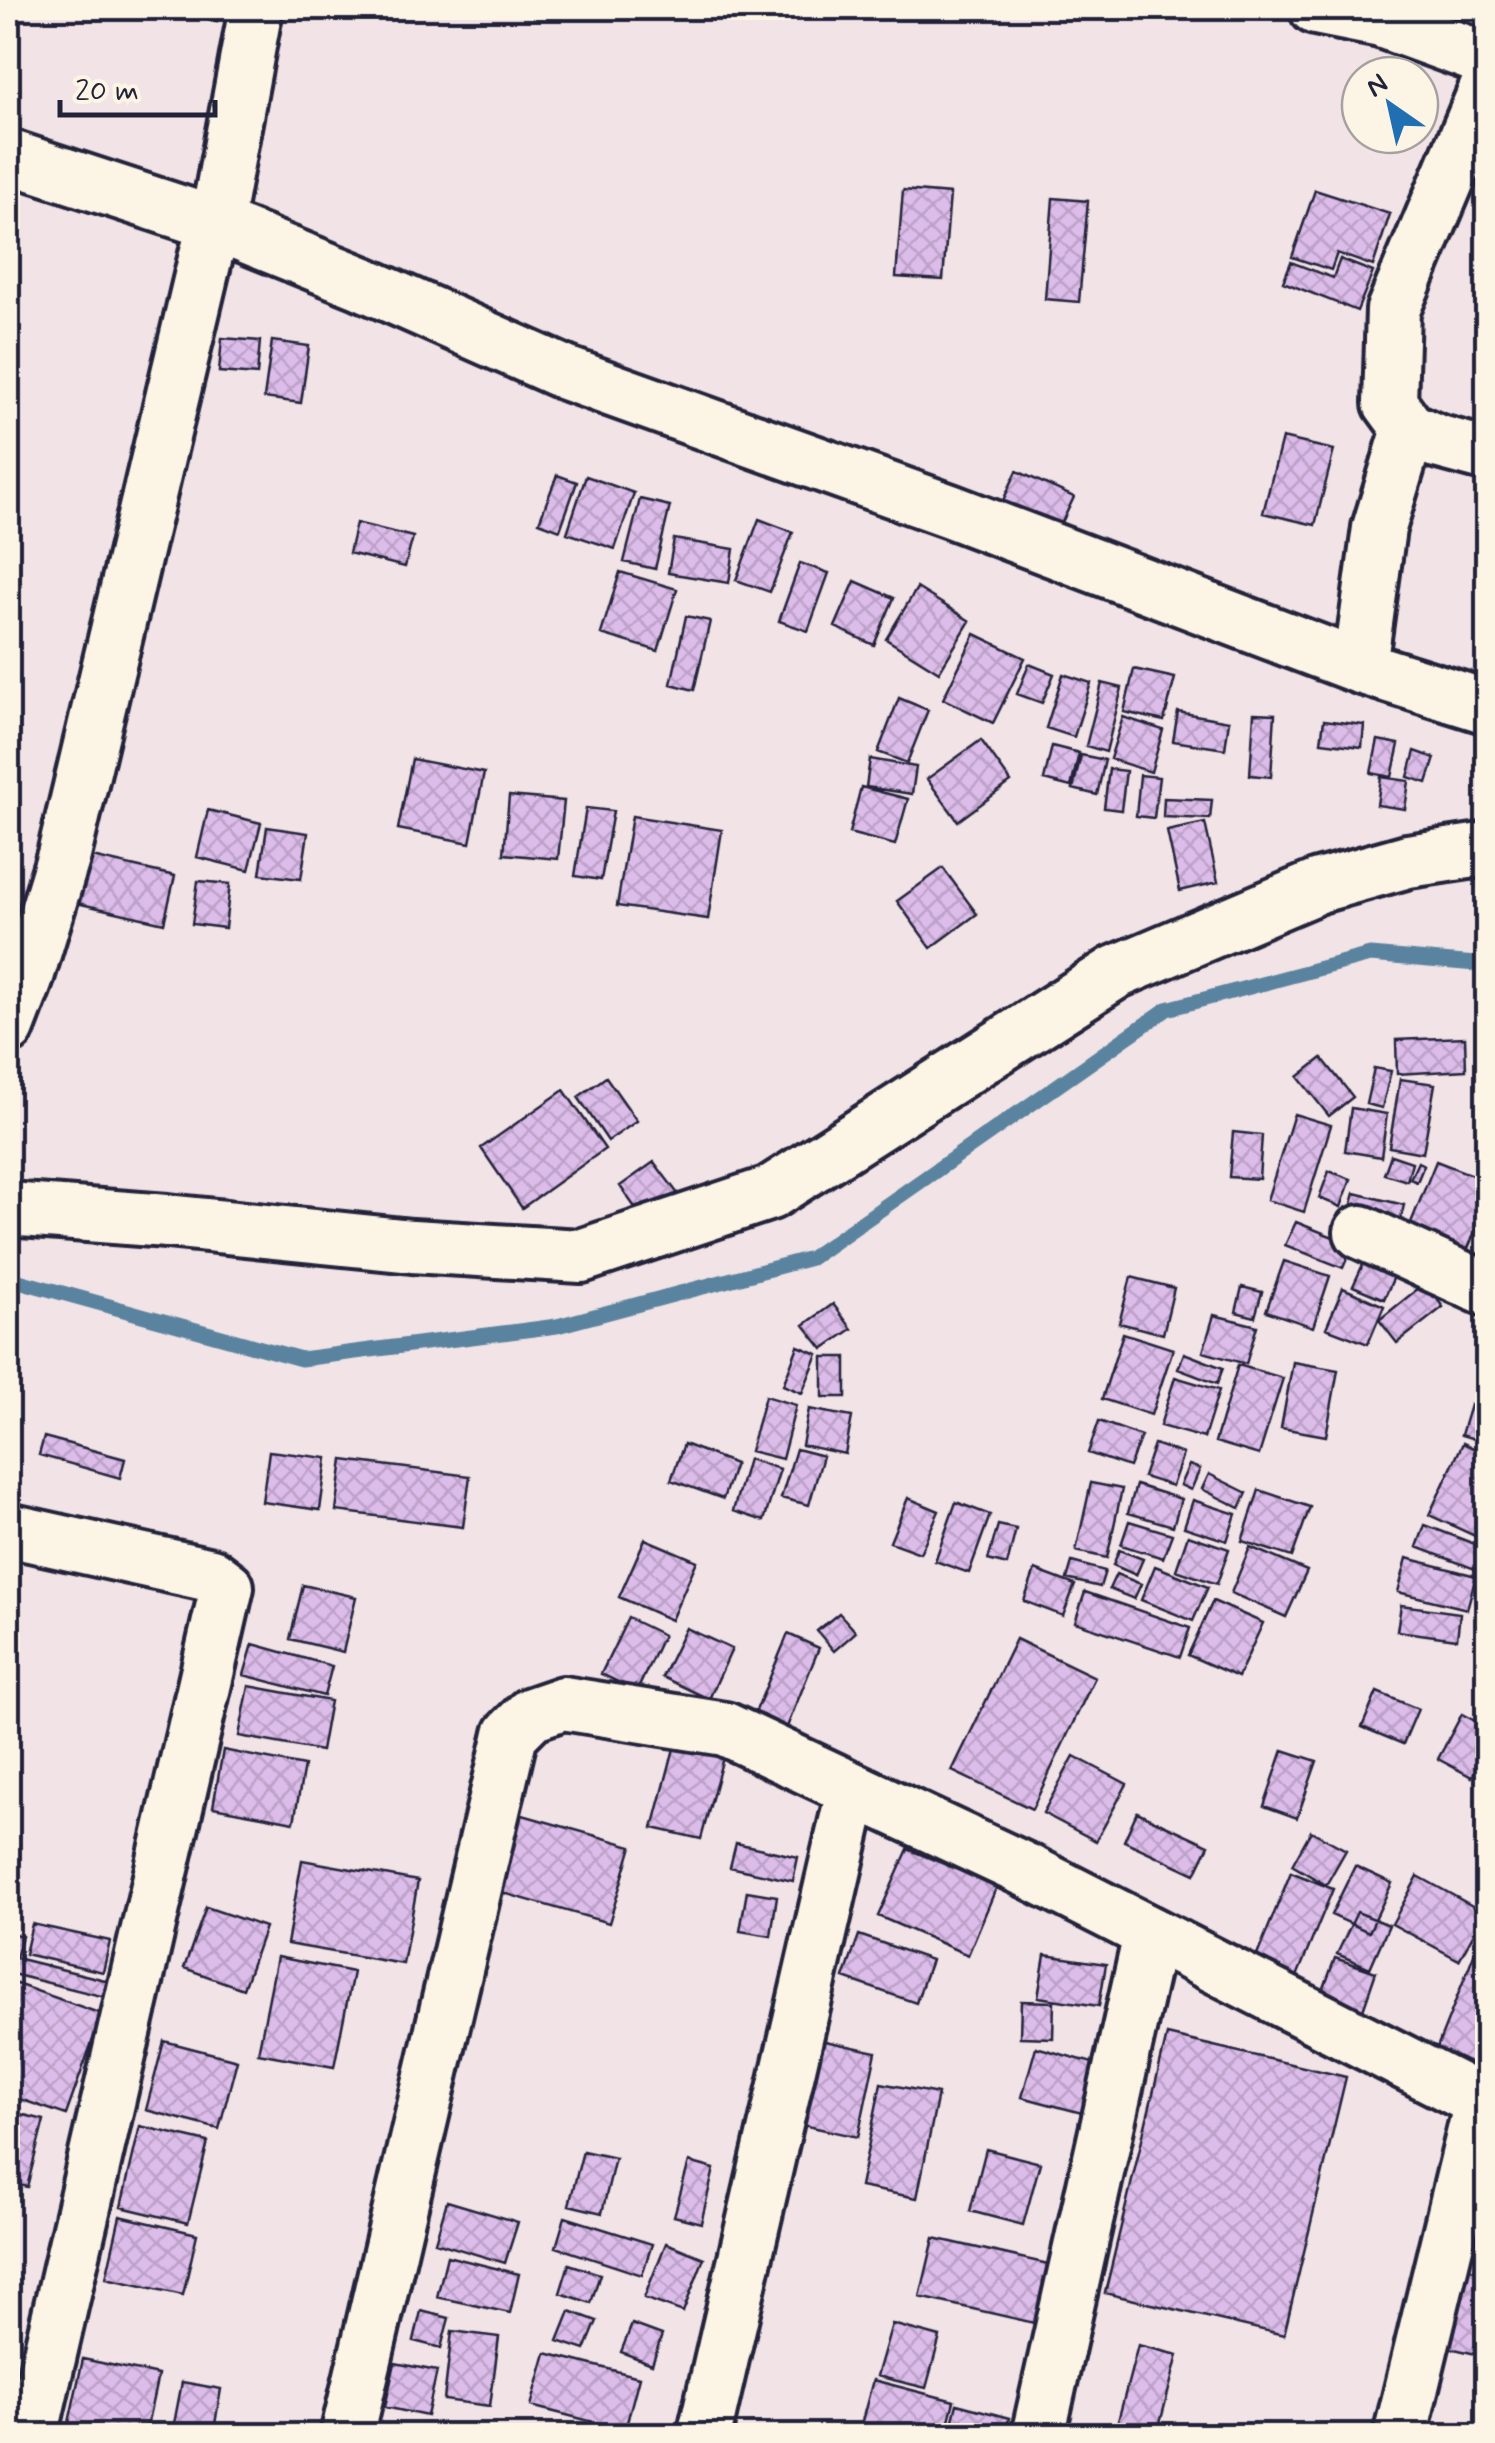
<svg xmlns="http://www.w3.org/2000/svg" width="1495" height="2443" viewBox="0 0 1495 2443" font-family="Mynerve,sans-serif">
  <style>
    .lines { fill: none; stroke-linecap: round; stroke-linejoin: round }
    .stream { stroke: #5a839f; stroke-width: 15 }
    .building { fill: url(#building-cross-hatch); stroke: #22223b; stroke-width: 2.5 }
    .street-casing { stroke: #22223b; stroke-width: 60 }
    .street { stroke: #fcf5e5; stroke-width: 52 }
  </style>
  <defs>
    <pattern id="building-cross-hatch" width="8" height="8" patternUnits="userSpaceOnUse" patternTransform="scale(2.5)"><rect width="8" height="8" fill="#dcbce9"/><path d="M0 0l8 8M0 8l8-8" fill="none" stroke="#bca1c9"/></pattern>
  </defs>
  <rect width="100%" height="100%" fill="#f2e4e6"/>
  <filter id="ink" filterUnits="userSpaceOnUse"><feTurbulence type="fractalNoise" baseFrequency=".01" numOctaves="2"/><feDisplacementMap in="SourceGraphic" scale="20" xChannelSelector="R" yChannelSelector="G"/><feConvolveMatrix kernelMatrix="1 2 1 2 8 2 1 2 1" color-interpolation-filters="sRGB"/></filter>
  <g filter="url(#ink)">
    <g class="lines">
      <path class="stream" d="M8,1278L301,1359L557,1326L811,1258L1167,1009L1370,955L1488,965"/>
    </g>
    <path class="building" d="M160,8H220L217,21Z
      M903,190L950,194L943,280L896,277Z
      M1315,190L1390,214L1373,266L1337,253L1331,270L1292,257Z
      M1053,198L1088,201L1079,302L1045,299Z
      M1340,259L1373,272L1357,311L1283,282L1291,262L1333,278Z
      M222,338L260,341L257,375L219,372Z
      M272,341L309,346L301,403L264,398Z
      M1282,438L1334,450L1315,525L1263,513Z
      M1017,471L1074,497L1056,535L999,509Z
      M557,475L577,482L560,530L539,522Z
      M586,476L634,493L615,549L567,533Z
      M640,499L670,506L655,569L624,562Z
      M759,519L793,532L770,592L736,580Z
      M356,523L413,537L405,567L349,553Z
      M674,539L734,549L729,583L668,573Z
      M800,563L829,573L808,631L779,621Z
      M620,572L677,589L658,651L601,634Z
      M855,581L894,598L874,645L835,627Z
      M917,588L970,621L939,672L886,639Z
      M686,616L710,621L694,690L671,684Z
      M975,634L1025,658L993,723L943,699Z
      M1029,664L1054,674L1042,703L1017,694Z
      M1134,669L1175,678L1164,721L1124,712Z
      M1063,674L1091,683L1074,737L1046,728Z
      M1102,683L1122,688L1106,752L1086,746Z
      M899,698L928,710L907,763L878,752Z
      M1178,712L1229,721L1225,749L1173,741Z
      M1254,713L1275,714L1271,777L1250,775Z
      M1123,717L1163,730L1151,772L1110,759Z
      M1324,720L1364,725L1362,747L1321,742Z
      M981,740L1011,782L958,821L927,779Z
      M1378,740L1399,744L1392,777L1371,773Z
      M1052,746L1079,753L1071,787L1044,780Z
      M1415,751L1435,758L1427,783L1408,777Z
      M1081,755L1105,760L1097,795L1073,789Z
      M412,759L484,773L470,843L398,829Z
      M870,759L916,767L912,794L866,787Z
      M1109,769L1126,771L1121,810L1104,808Z
      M1140,775L1159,777L1154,818L1136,816Z
      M1381,777L1409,781L1405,809L1377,805Z
      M861,787L908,799L895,845L849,833Z
      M509,796L564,801L558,859L504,854Z
      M1164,798L1212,800L1210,819L1163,817Z
      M586,808L613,811L601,880L575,876Z
      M208,810L261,823L249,870L197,857Z
      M632,816L722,830L708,919L617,906Z
      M1205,823L1218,882L1180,891L1167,831Z
      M267,827L308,833L301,879L260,874Z
      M79,854L175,876L164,923L68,901Z
      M943,868L977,914L931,948L897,901Z
      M198,881L230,884L225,928L192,924Z
      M1465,1037L1466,1070L1397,1074L1396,1040Z
      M1322,1058L1353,1097L1329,1116L1298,1077Z
      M1374,1068L1391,1071L1382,1108L1366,1104Z
      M606,1077L637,1121L608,1141L578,1097Z
      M1400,1079L1435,1084L1423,1153L1389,1147Z
      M564,1090L605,1149L522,1208L481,1148Z
      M1351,1108L1387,1114L1381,1157L1345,1151Z
      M1294,1114L1331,1125L1304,1212L1267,1200Z
      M1233,1132L1262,1135L1259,1179L1229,1177Z
      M1391,1155L1412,1162L1407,1181L1384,1174Z
      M1436,1161L1488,1181V1201L1464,1258L1406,1235Z
      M654,1162L678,1194L643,1219L620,1186Z
      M1418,1162L1424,1165L1417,1182L1410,1179Z
      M1329,1171L1351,1179L1341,1207L1319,1198Z
      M1355,1193L1404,1205L1396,1239L1346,1226Z
      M1296,1222L1353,1245L1343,1268L1285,1245Z
      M1366,1258L1396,1272L1384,1299L1353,1286Z
      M1284,1261L1330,1276L1313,1327L1266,1311Z
      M1131,1277L1174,1288L1163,1334L1119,1323Z
      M1425,1283L1443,1307L1397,1343L1379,1320Z
      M1242,1287L1262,1292L1255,1317L1236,1312Z
      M1343,1288L1384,1306L1368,1344L1326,1328Z
      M833,1304L852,1329L823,1349L804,1325Z
      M1214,1315L1257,1326L1246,1364L1203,1352Z
      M1488,1321V1342L1478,1335Z
      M1123,1333L1173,1349L1151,1415L1102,1399Z
      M798,1346L818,1354L802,1393L783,1385Z
      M1184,1353L1223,1368L1217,1384L1178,1369Z
      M823,1357H846V1397H823Z
      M1293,1362L1338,1370L1326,1436L1281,1428Z
      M1238,1365L1283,1378L1259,1455L1215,1442Z
      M1175,1377L1219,1390L1204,1438L1160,1426Z
      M765,1396L796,1405L782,1459L750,1451Z
      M1470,1405L1488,1411V1443L1461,1435Z
      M809,1409L852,1417L845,1454L802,1445Z
      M1099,1421L1141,1436L1129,1467L1088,1453Z
      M44,1437L125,1459L120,1478L39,1455Z
      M1463,1443L1488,1455V1542L1429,1515Z
      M684,1444L735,1464L723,1499L671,1480Z
      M1154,1444L1183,1454L1172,1486L1143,1477Z
      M796,1449L823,1456L809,1505L781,1498Z
      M269,1451L327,1458L320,1510L262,1502Z
      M748,1459L780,1469L764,1521L733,1511Z
      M343,1460L470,1476L463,1527L336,1511Z
      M1189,1465L1200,1469L1191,1490L1180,1485Z
      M1209,1474L1247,1493L1240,1508L1202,1489Z
      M1091,1483L1122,1489L1107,1558L1076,1551Z
      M1136,1485L1181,1499L1173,1526L1128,1513Z
      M1259,1490L1310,1507L1292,1557L1242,1541Z
      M908,1498L939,1511L920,1553L890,1542Z
      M1193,1500L1236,1514L1227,1541L1184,1527Z
      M956,1502L990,1515L969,1573L935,1561Z
      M1129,1521L1172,1534L1163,1558L1121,1545Z
      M998,1525L1016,1529L1007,1565L988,1560Z
      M1425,1525L1488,1549V1574L1417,1547Z
      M1188,1535L1229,1549L1217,1584L1176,1570Z
      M645,1539L697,1561L671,1620L619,1597Z
      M1250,1547L1307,1571L1286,1617L1231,1593Z
      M1119,1550L1143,1559L1136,1575L1113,1565Z
      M1407,1558L1476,1576L1467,1609L1398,1592Z
      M1072,1562L1105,1571L1100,1587L1067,1579Z
      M1155,1566L1208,1587L1193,1621L1141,1600Z
      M1035,1570L1075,1585L1063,1616L1024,1601Z
      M1116,1574L1141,1584L1134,1599L1109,1589Z
      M303,1585L356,1597L343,1652L290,1639Z
      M1085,1592L1190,1628L1180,1657L1075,1622Z
      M1213,1601L1263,1623L1238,1677L1188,1655Z
      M1401,1605L1460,1613L1457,1639L1397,1631Z
      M839,1613L856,1632L834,1651L817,1631Z
      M628,1618L663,1635L637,1691L601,1674Z
      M686,1628L732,1649L709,1699L662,1677Z
      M788,1634L819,1648L787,1727L755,1713Z
      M1016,1639L1095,1677L1032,1809L952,1771Z
      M253,1644L332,1666L324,1696L244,1675Z
      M249,1686L330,1701L321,1751L239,1736Z
      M1377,1692L1418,1709L1403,1744L1362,1727Z
      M1462,1714L1488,1728V1749L1472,1777L1438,1759Z
      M677,1737L725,1750L701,1839L653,1828Z
      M223,1750L304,1766L294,1822L213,1807Z
      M1283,1750L1317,1761L1297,1818L1264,1806Z
      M1074,1756L1127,1784L1096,1841L1043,1813Z
      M505,1810L632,1846L609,1923L482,1887Z
      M1137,1812L1209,1845L1195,1874L1124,1841Z
      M1311,1831L1346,1850L1326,1885L1292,1865Z
      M736,1843L798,1857L793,1881L730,1867Z
      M908,1849L997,1886L968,1955L878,1916Z
      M302,1860L418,1881L403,1964L287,1944Z
      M1355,1866L1392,1883L1369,1932L1331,1915Z
      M1291,1872L1333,1889L1289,1996L1247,1980Z
      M1418,1876L1485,1913L1459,1960L1392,1924Z
      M747,1891L777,1896L771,1936L740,1931Z
      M206,1907L265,1927L243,1989L184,1968Z
      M1357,1912L1389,1925L1370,1968L1337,1954Z
      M1488,1919V2070L1436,2050Z
      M32,1924L110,1941L103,1972L25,1954Z
      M8,1932L22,1936L16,1958L113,1982L109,1998L8,1973Z
      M859,1935L931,1960L916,2003L844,1978Z
      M1045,1955L1106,1964L1099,2006L1038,1997Z
      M277,1957L353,1972L334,2067L258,2053Z
      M1335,1958L1376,1972L1356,2030L1314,2015Z
      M8,1981L102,2014L66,2115L8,2095Z
      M1021,2001L1054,2002L1053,2038L1020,2037Z
      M1167,2035L1346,2077L1284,2335L1105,2293Z
      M802,2036L876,2052L858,2137L784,2121Z
      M164,2041L237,2060L219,2129L146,2110Z
      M1036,2047L1107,2067L1093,2116L1022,2097Z
      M881,2083L938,2094L917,2198L860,2187Z
      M8,2111L44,2120L27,2187L8,2182Z
      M140,2126L208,2142L188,2223L121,2207Z
      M986,2149L1040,2163L1023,2225L970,2211Z
      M583,2151L615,2158L602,2213L569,2205Z
      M689,2162L714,2169L701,2223L674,2216Z
      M1477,2188L1488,2190V2260L1461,2254Z
      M447,2201L518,2222L505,2263L435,2242Z
      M120,2216L197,2234L183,2295L106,2278Z
      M565,2217L652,2244L642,2275L556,2247Z
      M934,2238L1057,2266L1043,2325L920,2297Z
      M666,2243L704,2258L683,2312L644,2298Z
      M447,2256L519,2274L510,2313L437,2297Z
      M1444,2263L1488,2273V2357L1425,2342Z
      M569,2264L600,2274L591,2303L560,2293Z
      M421,2311L449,2318L441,2348L414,2341Z
      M570,2311L597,2321L585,2350L558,2341Z
      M632,2324L662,2335L652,2364L621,2352Z
      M892,2324L940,2337L926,2388L877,2376Z
      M452,2331L499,2337L490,2406L444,2400Z
      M1138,2345L1178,2355L1158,2431L1118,2421Z
      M546,2353L639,2377L625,2430L531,2406Z
      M83,2359L158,2375L145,2436H109L68,2427Z
      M395,2363L437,2371L427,2416L385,2407Z
      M873,2380L954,2401L945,2436H858Z
      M182,2382L221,2389L213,2436L173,2429Z
      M957,2404L1009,2418L1004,2436H949Z"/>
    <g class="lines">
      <g class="street-casing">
        <path id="street" d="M1316,8L1381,21L1488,60
          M1488,84L1393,310L1390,403L1409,429L1436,441L1488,455
          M8,156L216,224L362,283L565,373L950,511L1360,667L1488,707
          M1360,667L1379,528L1409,429
          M8,1027L26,980L64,855L206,255L216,224L256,8
          M8,1209L167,1221L412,1246L581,1256L770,1193L1116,972L1319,886L1408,861L1488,849
          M1361,1232L1488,1290
          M8,1530L211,1575L227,1587L31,2436
          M347,2436L511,1734L531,1714L563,1703L725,1729L1030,1872L1488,2105
          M704,2436L853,1791
          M1038,2436L1150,1935
          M1400,2436L1481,2102"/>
      </g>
      <use href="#street" class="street"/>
    </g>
  </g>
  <rect width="1495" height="2443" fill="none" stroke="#fcf5e5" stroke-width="40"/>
  <rect x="20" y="20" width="1455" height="2403" fill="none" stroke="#22223b" stroke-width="4" filter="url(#ink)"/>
  <g transform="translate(1390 105) rotate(326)"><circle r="48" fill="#fcf5e5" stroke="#a5a1a1" stroke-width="2.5"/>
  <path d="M0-8L18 38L0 25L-18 38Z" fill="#1f6fb2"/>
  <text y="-15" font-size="28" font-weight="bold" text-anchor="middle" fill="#22223b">N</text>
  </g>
  <path d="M60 100v15h155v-15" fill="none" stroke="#22223b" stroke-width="5"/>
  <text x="75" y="100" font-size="30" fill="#22223b" stroke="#fcf5e5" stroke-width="8" paint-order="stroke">20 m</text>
</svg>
